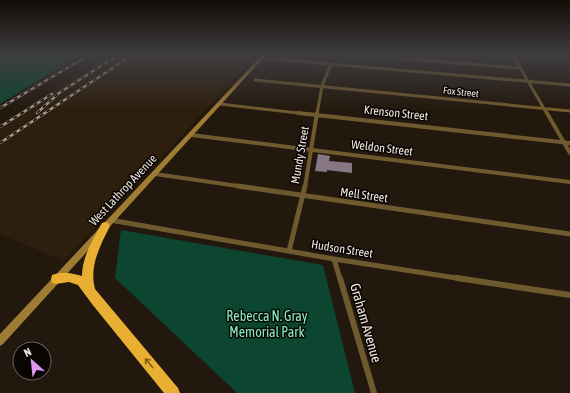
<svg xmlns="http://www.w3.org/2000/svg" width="570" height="393" viewBox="0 0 570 393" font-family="'Asap Condensed',sans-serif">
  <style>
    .built { fill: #2e1e0d }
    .green { fill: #0c4530 }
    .building { fill: #877784 }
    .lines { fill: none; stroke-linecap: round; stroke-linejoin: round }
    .street-far3 { stroke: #6f592e; stroke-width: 3 }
    .street-far2 { stroke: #6f592e; stroke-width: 4 }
    .street-far1 { stroke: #6f592e; stroke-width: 5 }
    .street { stroke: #6f592e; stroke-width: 6 }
    .secondary { fill: #9f7c33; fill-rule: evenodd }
    .highway { fill: #e8af32; fill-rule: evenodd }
    .rail-casing { stroke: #a39a91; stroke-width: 2.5 }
    .rail { stroke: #090502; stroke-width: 1.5; stroke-dasharray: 4; stroke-linecap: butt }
    .oneway { stroke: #84621c }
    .labels { text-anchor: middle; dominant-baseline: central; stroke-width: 3; stroke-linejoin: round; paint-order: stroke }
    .far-street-label { font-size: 10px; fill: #f0e7e0; stroke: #090502 }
    .street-label { font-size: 12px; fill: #f0e7e0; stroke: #090502 }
    .near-park-label { font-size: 14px; fill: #85ecbe; stroke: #090502 }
    .near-street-label { font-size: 14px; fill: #f0e7e0; stroke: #090502 }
  </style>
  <rect width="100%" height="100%" fill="#23180d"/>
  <path class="built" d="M109,55H257L64,261L0,234V124Z"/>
  <path class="green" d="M0,55H80L0,104Z
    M121,230L323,265L355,393H237L115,278Z"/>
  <path class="building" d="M318,154L330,156L329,161L352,163V173L327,170V172L315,171Z"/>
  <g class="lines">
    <path class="street-far3" d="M359,55L520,68
      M467,55L471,64
      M513,55L547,114
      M261,58L570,85
      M255,80L570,111
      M220,104L307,114
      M317,114L322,86L331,64"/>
    <path class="street-far2" d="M298,113L570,143
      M547,113L570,153
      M191,135L570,182
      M155,174L245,187
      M305,187L317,113"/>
    <path class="street-far1" d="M238,186L570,234
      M110,220L334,259L463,279
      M289,251L305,186
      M334,259L340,279"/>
    <path class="street" d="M340,278L374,393
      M457,278L570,295"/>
    <path class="secondary" d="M262,55H266L3,344L0,346V334Z"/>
    <path class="highway" d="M105,222L108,223L110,226C100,246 89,266 95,289L178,388L180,393H164L92,304L78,285L69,282L56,284L52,283L51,279L52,275C63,271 71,273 82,276C82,257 93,239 102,223Z"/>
    <g class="rail-casing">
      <path id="rail" d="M0,108L89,55
        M37,113L59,93L118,55
        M0,127L52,94
        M0,143L132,55"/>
    </g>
    <use href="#rail" class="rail"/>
  </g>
  <defs><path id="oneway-shaft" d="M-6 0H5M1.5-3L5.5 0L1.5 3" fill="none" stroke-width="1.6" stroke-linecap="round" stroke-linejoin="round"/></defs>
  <use class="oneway" href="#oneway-shaft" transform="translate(149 363) rotate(-129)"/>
  <linearGradient id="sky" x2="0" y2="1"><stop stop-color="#130d07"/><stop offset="0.5" stop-color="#3f3d40"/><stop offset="1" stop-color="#3f3d40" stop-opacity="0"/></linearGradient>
  <rect width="570" height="110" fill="url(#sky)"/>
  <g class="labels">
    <g class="far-street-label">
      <text transform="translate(461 92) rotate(6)">Fox Street</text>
    </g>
    <g class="street-label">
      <text transform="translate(396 113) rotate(6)">Krenson Street</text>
      <text transform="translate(382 148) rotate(7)">Weldon Street</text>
      <text transform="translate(300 155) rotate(-80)">Mundy Street</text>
      <text transform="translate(123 190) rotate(-47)">West Lathrop Avenue</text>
      <text transform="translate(364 195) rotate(8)">Mell Street</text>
      <text transform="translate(342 249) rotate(9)">Hudson Street</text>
    </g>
    <g class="near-park-label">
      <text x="267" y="316">Rebecca N. Gray<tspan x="267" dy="16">Memorial Park</tspan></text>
    </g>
    <g class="near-street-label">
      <text transform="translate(366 323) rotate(74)">Graham Avenue</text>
    </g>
  </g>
  <g transform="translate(32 361) rotate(333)"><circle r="19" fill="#090502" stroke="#655f5b"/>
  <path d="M0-3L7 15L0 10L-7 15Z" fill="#de98f2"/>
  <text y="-6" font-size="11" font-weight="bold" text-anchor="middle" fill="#f0e7e0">N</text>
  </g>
</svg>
